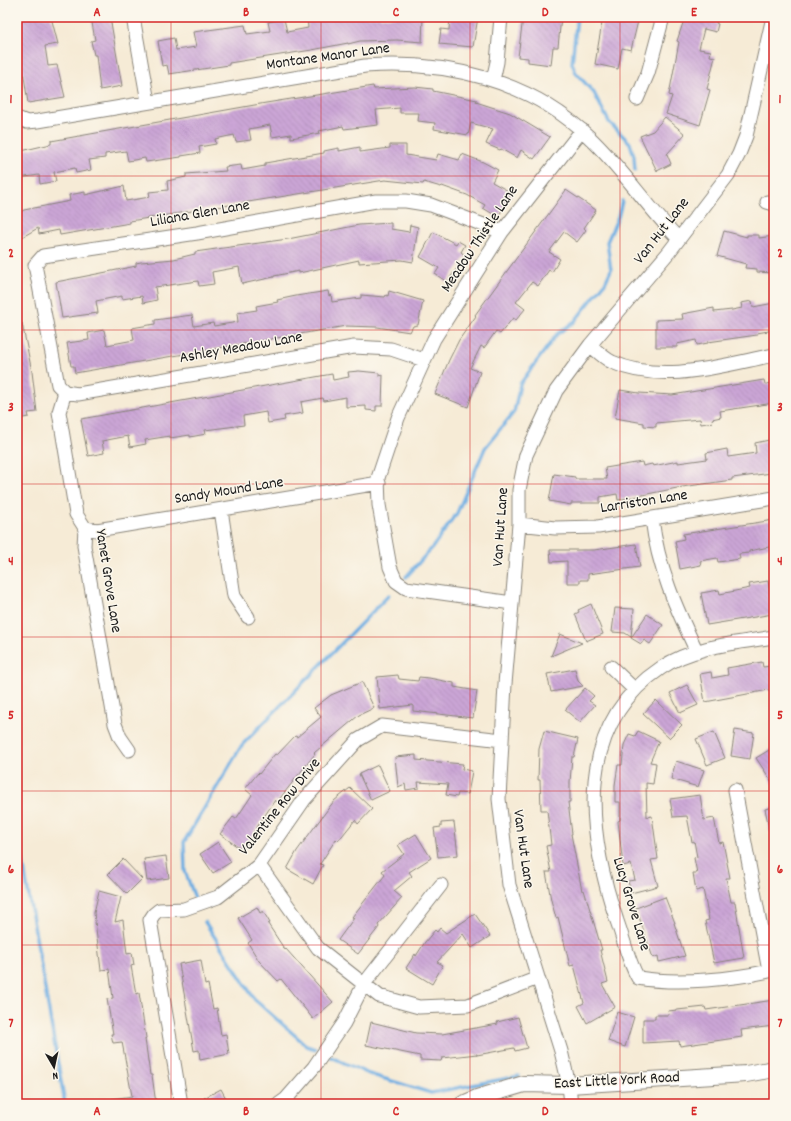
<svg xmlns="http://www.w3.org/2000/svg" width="791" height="1121" viewBox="0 0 791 1121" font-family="Dekko,sans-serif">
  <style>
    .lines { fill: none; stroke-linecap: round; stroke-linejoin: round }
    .stream { stroke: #6faee2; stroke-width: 3.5 }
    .building { fill: url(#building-back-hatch) }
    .minor-casing { stroke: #898479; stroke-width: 15 }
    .tertiary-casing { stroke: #898479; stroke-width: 18 }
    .minor { stroke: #fff; stroke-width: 13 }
    .tertiary { stroke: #fff; stroke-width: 16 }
    .grid { fill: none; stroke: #d62828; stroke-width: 1; stroke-opacity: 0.55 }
    .labels { text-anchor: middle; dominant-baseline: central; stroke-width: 3; stroke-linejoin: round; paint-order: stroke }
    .street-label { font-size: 16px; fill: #1c1c1c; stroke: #fbf7ec }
    .neatline { fill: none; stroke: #d62828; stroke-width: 1.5 }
    .grid-label { font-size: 13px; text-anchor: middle; font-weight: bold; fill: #d62828 }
  </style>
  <defs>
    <pattern id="building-back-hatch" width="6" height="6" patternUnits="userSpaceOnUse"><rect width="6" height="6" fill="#cba5d6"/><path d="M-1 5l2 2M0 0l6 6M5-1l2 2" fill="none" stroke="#ae8db7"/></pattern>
  </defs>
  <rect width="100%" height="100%" fill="#fbf7ec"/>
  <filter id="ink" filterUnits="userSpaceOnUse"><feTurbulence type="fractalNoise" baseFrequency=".025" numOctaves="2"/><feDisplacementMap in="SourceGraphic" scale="8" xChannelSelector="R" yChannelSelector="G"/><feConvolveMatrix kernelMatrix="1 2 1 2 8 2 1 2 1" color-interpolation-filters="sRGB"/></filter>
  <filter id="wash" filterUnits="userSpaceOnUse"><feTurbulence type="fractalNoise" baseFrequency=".012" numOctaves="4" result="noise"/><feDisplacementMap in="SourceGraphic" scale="16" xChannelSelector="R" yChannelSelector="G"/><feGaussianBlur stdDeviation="0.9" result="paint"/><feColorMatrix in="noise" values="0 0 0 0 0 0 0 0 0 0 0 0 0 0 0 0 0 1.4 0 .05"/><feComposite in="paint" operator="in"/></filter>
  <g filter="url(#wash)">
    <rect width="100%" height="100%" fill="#f6ebd6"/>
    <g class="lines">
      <path class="stream" d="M577,17L572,63L576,73L594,93L609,122L630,143L634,156L635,170
        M406,577L432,548L457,513L485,448L514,412L520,384L557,334L574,322L605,283L611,270L607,242L618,217L622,201
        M17,828L65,1104
        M196,901L185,871L184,842L242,745L389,595
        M205,922L255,1000L307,1046L315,1049
        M331,1057L369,1074L431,1093L519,1076"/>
    </g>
    <g id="blocks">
      <path class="building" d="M17,17H51L58,44L45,46L48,66L57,65L65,97L28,103L17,31Z
        M91,17H110L122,86L100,90L96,55H94L91,41L95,40Z
        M307,17H423L422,42L397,40L360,41L348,44V43L312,50L229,63V65L169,74L167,65L162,66L158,41L174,38L176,50L196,47L193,32L245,25L247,34L270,31L268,22L284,19L287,32L308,28Z
        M450,17H478L473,47L439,44L441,29L449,30Z
        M523,17H561L558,47H553L551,65L528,62V58L518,57Z
        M603,17H620L638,21L631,50L622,48L618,69L595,64Z
        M685,17H717L716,23L718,24L716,32L704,29L699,49L711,51L710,56L715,57L707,89L710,90L700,125L666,114L672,96L669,95L679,42L677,41Z
        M373,86L374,89L415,87L433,89V91L477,100L476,102L510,113L550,137L534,159L521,150L517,158L501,149L500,150L486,144L493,129L471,123L468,135L434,129L435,123L418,121L419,113H400V108L376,110L378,125L344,129L343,126L319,131L320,133L291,138V134L272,137L270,125L249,129L251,140L236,142L234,135L215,139L216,144L199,147L200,153L181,156V157L146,162L145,158L128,161L126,151L105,154V158L89,160L91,170L76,173L75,168L54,172L56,181L40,184L39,175L18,178L17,152L51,144V141L266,103Z
        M665,117L685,134L667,154L671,164L657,171L640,136L653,131Z
        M390,145H406V155L436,160L438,154L459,160L462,154L483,162L498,170L492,182L512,193L498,217L483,208L485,205L467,195L442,186L441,187L424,182L423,184L385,180L130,221V223L60,235L59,230L39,234L38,228L17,240V214L24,210L70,201L69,195L85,192V195L124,186L126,201L150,197L149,192L168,190L167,181L186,177V174L226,171L225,167L241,165L242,170L265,166V163L324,153V151L339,148V151L360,147V152L390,148Z
        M566,190L596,210L584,228L586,230L577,242L564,232L549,252L560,259L552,272L549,270L538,286L532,282L516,302L525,309L516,320L513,318L500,334L496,331L484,348L481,346L470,368L480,372L468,407L435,394L449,360L459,340L476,316L475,315Z
        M391,223V229L409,232L410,225L418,227L413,262L402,260L359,263V260L299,273V271L274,276V277L242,284L239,267L212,272L214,284L199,286L198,281L155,287L157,300L143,303L142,296L122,299V296L96,301L98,313L62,318L56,282L122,269L136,266V263L141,262L174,259L195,254V252L288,239L359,225Z
        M724,231L747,237V235H759V238L774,236V273L757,272V269L745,268L746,264L717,256Z
        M433,232L456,244L458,241L465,245L461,252L466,256L447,282L435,274L439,268L420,257Z
        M328,291L329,296L331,295L332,302L361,298V295L385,297L386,295L388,296L389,291L423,301L418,325L413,326L410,332L377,327L346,326L75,373L74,366H71L67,343L89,340L88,333L104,330L107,345L134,340L132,328L155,324V320L192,315L194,326L213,323L214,326L238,322L237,313L257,310L256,306L278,302L277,300L296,296Z
        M752,301L753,307L774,303V330L757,333V335L708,342V343L697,345L696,340L677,344V347H656V320L683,319L682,314L714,308V312L732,310L742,308L741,303Z
        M22,323L32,372L37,412L28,413L29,417L17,419V324Z
        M359,371L379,373V376L383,375L382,406H376V411L366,410V406L346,407V397L324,401L323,398L301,402L303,413L284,416L285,420L268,423L266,412L243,416L244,425L205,430L206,434L190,437V435L170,438V436L145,440L146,444L130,447L128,436L102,441L104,453L88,456L81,419L332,374L333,380L349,377L348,372Z
        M764,380L765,384L774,383V403L720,411L721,417L712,419L713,422L701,424L700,419L656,423V427L644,426V423L615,418L620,390L639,393L672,395Z
        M774,439V468H771L772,473L732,478V480L682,487L618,500L617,494L600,497V503H571V505L549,501L554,474L575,477V479H607L605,468L642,462L643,466L652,464L653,466L678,461V463L707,459L706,453L727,449L728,457L756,453L755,443Z
        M774,520V546L749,551V553L739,554L740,559L718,562L717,558L700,561L701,565L680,569L675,541L684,539L683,534Z
        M636,544L640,567L588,574V580H580V583H567V561L551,562L550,550H594Z
        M768,581L773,614L707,625L701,593L719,590L720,594L750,588L749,584Z
        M591,604L603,634L586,641L575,614L579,612L578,610Z
        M615,608L634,609L631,637L625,633L612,632Z
        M647,614L663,625L650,644L644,640L641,644L631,638Z
        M560,634L582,643L551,656Z
        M762,662L763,667L771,666L774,689L705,702L700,674L711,672L712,678L728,675L727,668Z
        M575,669L578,681L583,686L551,692L547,674Z
        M398,675L399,679L418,681L419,677L429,678L454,683V687L477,691L473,718L413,711V705L380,709L377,677Z
        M362,682L374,708L359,715L314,753L315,754L277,802L275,800L254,832L255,833L242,850L220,834L233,817L236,819L252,795L245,789L258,773L259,774L275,754L277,755L295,736L297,737L321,717L314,708L331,695Z
        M687,685L698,705L680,713L670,693Z
        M585,688L594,696L589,701L595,705L580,722L565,710Z
        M656,700L682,725L669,738L643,714Z
        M735,730L754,733L750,759L731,756Z
        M544,731L578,739L574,757H572L570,782V802H568L572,834H571L582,891L584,890L602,950H600L608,982L602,984L615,1007L587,1023L578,1006L584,1003L574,965L570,966L558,917L556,918L551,900L546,872H551L546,846L551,845L547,810H541L540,780H538L539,749Z
        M638,731L659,741L650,762L656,763L653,784L646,783L647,817L652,816L658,859L651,860L658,886L631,893L628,881L635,880L631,864L623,866L618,821L620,820V802H615V785L618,765H622L624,745L629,734L635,736Z
        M714,732L725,758L707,765L696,739Z
        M774,747V785L756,758Z
        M416,755V760L463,764L462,769L472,771L468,794L458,793L457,797L446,795L448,784L418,782L419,788L406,790L405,784L398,787L395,757Z
        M676,761L704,770L698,787L671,779Z
        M378,765L390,791L371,800L359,774Z
        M350,788L372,809L358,824L355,820L338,841L336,839L320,864L323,865L313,884L287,869L297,851L313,829L334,801Z
        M700,795L704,820L714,818L719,843L723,842L730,878H726L729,892L731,902H735L744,958L714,963L705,921L709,920L703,889L696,891L693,873H697L694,858L697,857L694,841L692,842L687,816L673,817L670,799Z
        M774,807V832H770L765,809Z
        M454,822L458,855L438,857L434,828L441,827V823Z
        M416,834L431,858L409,872L412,876L394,891L402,898L378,925L379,927L358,954L338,940L354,918L352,917L385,875L382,871L404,854L398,845Z
        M218,842L231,862L213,873L200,854Z
        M166,856L169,878L147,881L144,859Z
        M123,859L142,879L127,894L108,874Z
        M99,891L121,897L115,922L123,920L127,954L132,953L134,965L131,966L136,994L139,993L146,1038L145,1039L150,1075H152L156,1104H113L112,1099L132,1096L122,1042L113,1043L111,1034H113L107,999L113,998L109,969L101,970L94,913Z
        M665,897L675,923H674L685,956L659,962L658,956L653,958L636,908Z
        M257,907L260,913L263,911L270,923L268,924L285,950L286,949L333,1002L313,1019L281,979L278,981L259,961L248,943L252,940L238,918Z
        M475,914L490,936L472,948L463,934L437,962L443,965L432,984L406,968L415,954L416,956L425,942L435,930L437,932L440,928L446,933Z
        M201,960L205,985L208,984L213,1009L217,1008L221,1035L226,1034L229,1054L200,1060L199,1050L194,1051L179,964Z
        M774,1000V1026L741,1030L742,1037L680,1046L679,1041L643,1043V1019H655V1015H669L668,1011L705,1007L706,1010Z
        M617,1012L634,1017L625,1047L608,1041Z
        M518,1017L527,1048L515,1051L514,1048L477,1055V1054L442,1058L441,1061L420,1060V1056L366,1045L371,1022L416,1033L442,1034L498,1024L497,1022Z
        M221,1089L229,1104H208L204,1098Z"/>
    </g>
  </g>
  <g filter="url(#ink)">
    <use href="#blocks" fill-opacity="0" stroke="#898479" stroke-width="1"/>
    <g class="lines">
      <g class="minor-casing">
        <path id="minor" d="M133,17L148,102
          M493,80L497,62L501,17
          M637,99L648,73L663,17
          M17,118L27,122L38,121L365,66C445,60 530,80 589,137C622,168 647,207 679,239
          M767,202L774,204
          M590,345C597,351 604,358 612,362C662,385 723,365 774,355
          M65,392L58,385L38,280L35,265L43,256L197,233L376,201H406L431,205L502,232
          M65,392L59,412L76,514L85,528L84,546L115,724L120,737L129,750
          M65,392L78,394L354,347L391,349L424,360
          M221,510L234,596L248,617
          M652,519C658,568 676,608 697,652
          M519,524L555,528L598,527L774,498
          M85,528L97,530L379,483
          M512,603L406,588L396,581L390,567L379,505L378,478L398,418L434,339L502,232L582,130
          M774,637C736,643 694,646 661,668C573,727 587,833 617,921C624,940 628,961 638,978C680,985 733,979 774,970
          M611,667L634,689
          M735,790L769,971
          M259,865L318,948L379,996L419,1007L468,1005L538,978
          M181,1104L150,920L154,914L159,910L184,909L218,897L259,865L304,800L358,740L382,726L502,740
          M279,1104L286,1099L314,1067L344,1023L364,984L441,885
          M571,1104L569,1085L561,1051L509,885L499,799L505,684L519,524V490L526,455L556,391L590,345L669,252L728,175L739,154L746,136L773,17"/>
      </g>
      <g class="tertiary-casing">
        <path id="tertiary" d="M463,1104L477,1098L524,1084L569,1085L746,1074L774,1069"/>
      </g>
      <use href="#minor" class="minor"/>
      <use href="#tertiary" class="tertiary"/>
    </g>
  </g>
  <path class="grid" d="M171,17V1104M321,17V1104M470,17V1104M620,17V1104M17,176H774M17,330H774M17,484H774M17,637H774M17,791H774M17,945H774"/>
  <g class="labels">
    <g class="street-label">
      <text transform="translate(328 57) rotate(-8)">Montane Manor Lane</text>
      <text transform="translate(200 214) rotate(-10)">Liliana Glen Lane</text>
      <text transform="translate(662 231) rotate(-52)">Van Hut Lane</text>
      <text transform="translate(480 239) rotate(-56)">Meadow Thistle Lane</text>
      <text transform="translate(241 348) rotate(-10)">Ashley Meadow Lane</text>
      <text transform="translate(229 491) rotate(-9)">Sandy Mound Lane</text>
      <text transform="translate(644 502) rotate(-9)">Larriston Lane</text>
      <text transform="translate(501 527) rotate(-86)">Van Hut Lane</text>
      <text transform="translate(108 581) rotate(81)">Yanet Grove Lane</text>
      <text transform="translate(280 807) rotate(-51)">Valentine Row Drive</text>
      <text transform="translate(523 849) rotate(82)">Van Hut Lane</text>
      <text transform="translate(631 904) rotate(73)">Lucy Grove Lane</text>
      <text transform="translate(617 1081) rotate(-3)">East Little York Road</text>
    </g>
  </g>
  <rect width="791" height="1121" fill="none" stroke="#fbf7ec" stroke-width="44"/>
  <g transform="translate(54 1067) rotate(171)" stroke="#fbf7ec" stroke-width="3" paint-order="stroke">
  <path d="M0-3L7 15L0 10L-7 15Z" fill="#1c1c1c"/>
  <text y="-6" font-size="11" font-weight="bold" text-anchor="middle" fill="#1c1c1c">N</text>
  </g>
  <rect x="22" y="22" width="747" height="1077" class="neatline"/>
  <g class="grid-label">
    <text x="97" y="16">A</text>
    <text x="246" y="16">B</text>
    <text x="396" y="16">C</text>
    <text x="545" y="16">D</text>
    <text x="694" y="16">E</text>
    <text x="11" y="103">1</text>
    <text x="780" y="103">1</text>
    <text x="11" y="257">2</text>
    <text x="780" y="257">2</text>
    <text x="11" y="411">3</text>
    <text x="780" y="411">3</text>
    <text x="11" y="565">4</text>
    <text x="780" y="565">4</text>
    <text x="11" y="719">5</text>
    <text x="780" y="719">5</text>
    <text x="11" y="873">6</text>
    <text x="780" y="873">6</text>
    <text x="11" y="1027">7</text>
    <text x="780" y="1027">7</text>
    <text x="97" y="1115">A</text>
    <text x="246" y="1115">B</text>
    <text x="396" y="1115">C</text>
    <text x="545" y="1115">D</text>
    <text x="694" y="1115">E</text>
  </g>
</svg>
